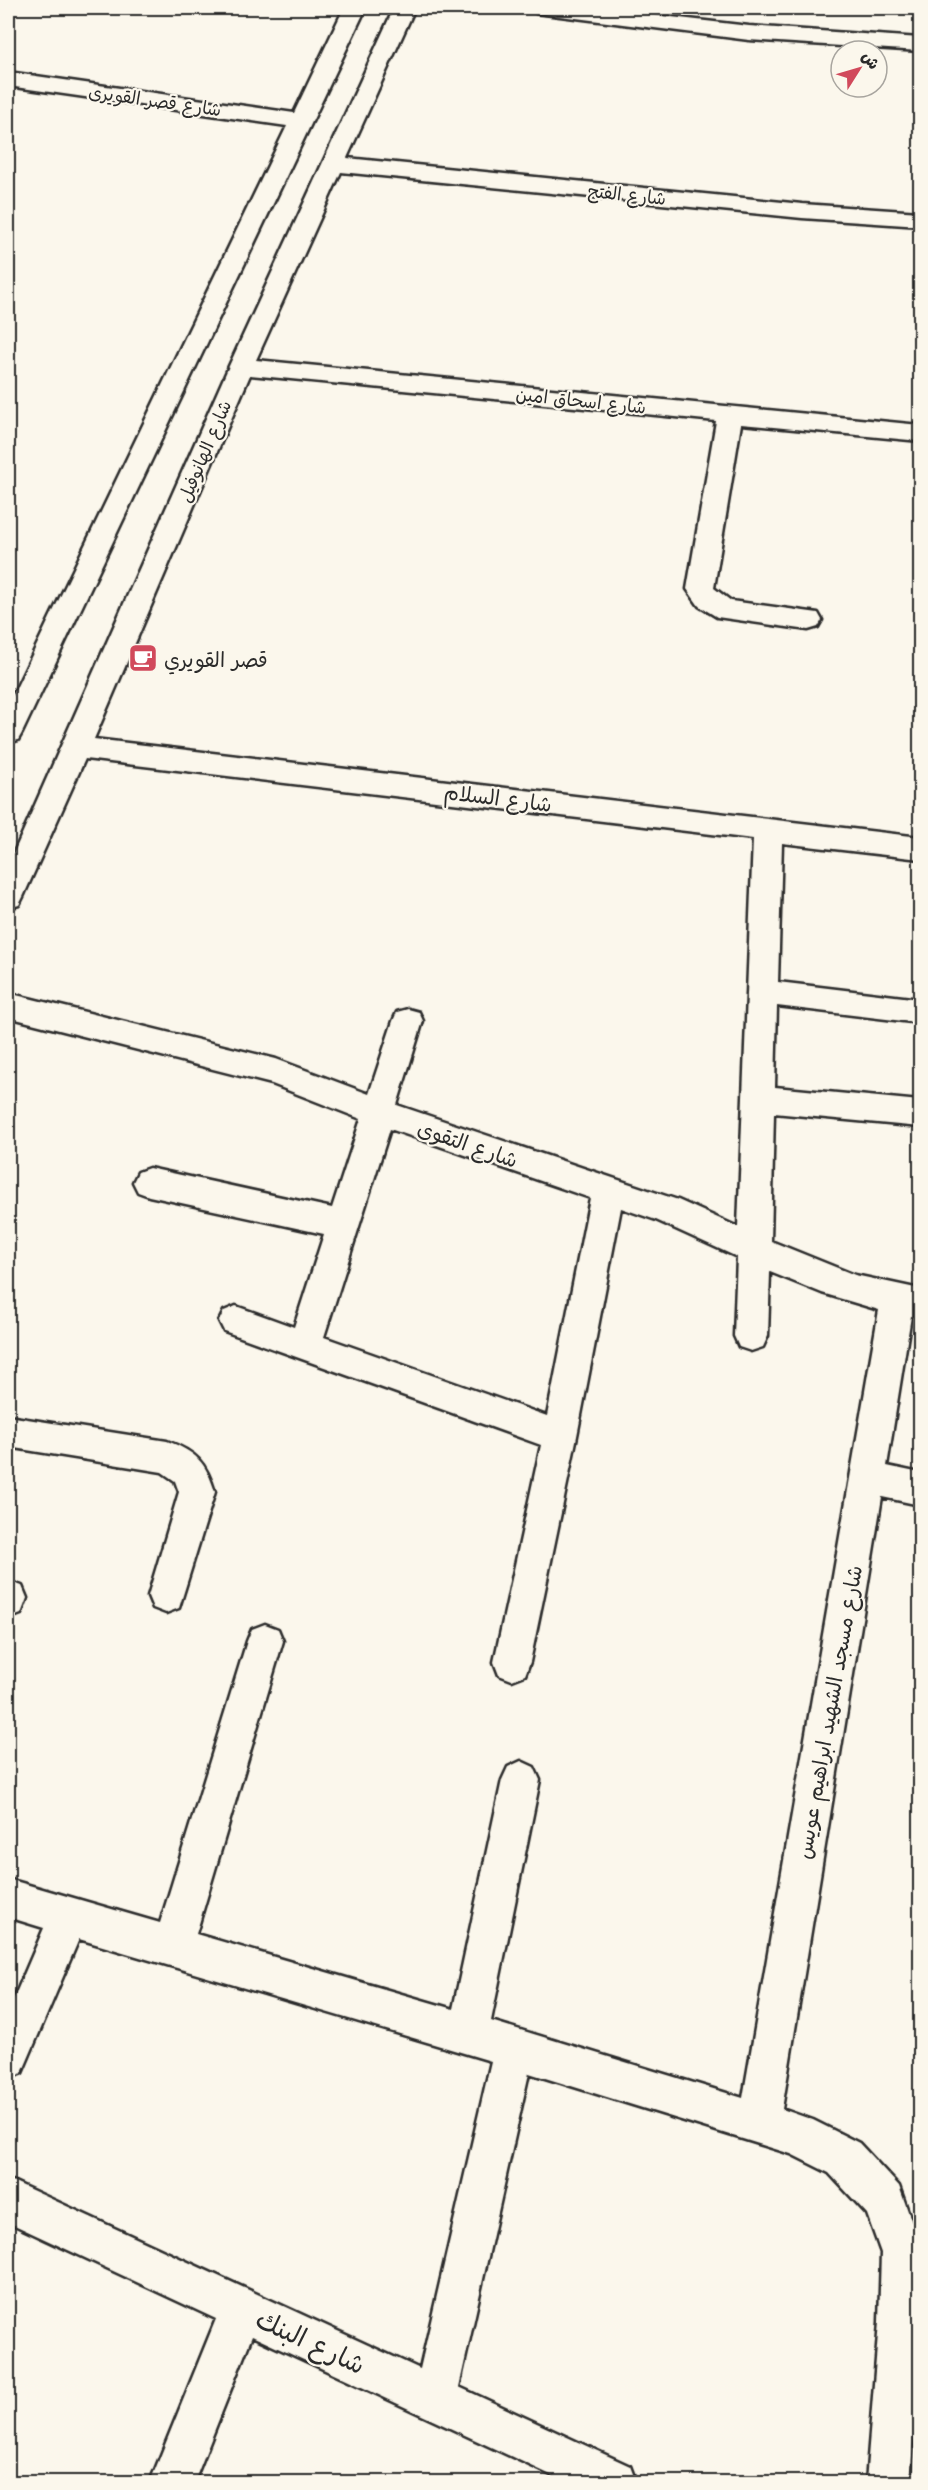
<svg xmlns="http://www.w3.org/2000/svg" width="928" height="2490" viewBox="0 0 928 2490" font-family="Mali,'Playpen Sans Arabic',sans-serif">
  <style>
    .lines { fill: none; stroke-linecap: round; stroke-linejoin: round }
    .minor-casing { stroke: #2b2b2b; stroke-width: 5 }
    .minor { fill: #fbf7ec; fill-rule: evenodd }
    .labels { text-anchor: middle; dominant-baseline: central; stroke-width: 4.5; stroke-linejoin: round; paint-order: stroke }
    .far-street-label { font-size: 18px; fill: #2b2b2b; stroke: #fbf7ec }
    .poi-label { font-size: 21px; fill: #2b2b2b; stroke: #fbf7ec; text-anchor: start }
    .street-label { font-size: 21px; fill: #2b2b2b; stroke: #fbf7ec }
    .near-street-label { font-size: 26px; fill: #2b2b2b; stroke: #fbf7ec }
  </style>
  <rect width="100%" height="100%" fill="#fbf7ec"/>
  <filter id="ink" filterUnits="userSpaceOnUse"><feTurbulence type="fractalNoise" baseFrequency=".0167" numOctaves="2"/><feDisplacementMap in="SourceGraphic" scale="12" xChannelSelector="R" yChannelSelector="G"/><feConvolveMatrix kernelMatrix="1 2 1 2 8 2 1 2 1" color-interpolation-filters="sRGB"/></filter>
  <g filter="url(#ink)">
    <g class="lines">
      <g class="minor-casing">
        <path id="minor" d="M344,8H366L22,733L18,740L8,743V705L287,126L8,86V72L294,113Z
          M394,8H415L347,158L802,204L920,212V226L802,218L341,172L256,360L920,425V441L741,424L714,588L731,601L818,613L822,620L818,627L808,630L717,617L699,606L687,589L716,421L250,375L94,739L920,837V859L782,843L778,982L920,999V1023L777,1006L775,1087L920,1101V1127L774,1113L771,1241L855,1275L920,1289V1317L911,1316L887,1466L920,1473V1505L882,1497L782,2109L813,2120L859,2143L899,2186L920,2245V2349L910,2482H866L879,2322L881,2253L867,2214L829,2173L791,2154L529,2073L459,2387L630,2466L636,2482H566L252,2336L194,2482H150L216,2319L8,2222V2179L420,2369L491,2061L79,1939L22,2073L8,2079V2012L44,1928L8,1917V1879L160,1923L247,1641L252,1629L265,1624L278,1629L283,1641L196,1934L453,2009L502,1780L508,1767L521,1761L534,1767L540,1780L491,2021L743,2098L879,1310L822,1293L770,1272L768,1336L763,1347L751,1351L739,1347L734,1336L737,1257L656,1220L621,1208L577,1436L530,1662L525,1675L512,1680L499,1675L494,1662L541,1445L224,1331L219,1321L224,1311L236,1306L294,1327L324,1234L149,1196L138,1192L133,1182L138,1172L149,1168L332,1208L361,1119L272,1084L8,1017V993L276,1059L369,1094L393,1021L397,1012L408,1009L419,1012L423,1021L397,1105L678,1200L738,1227L753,839L85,759L23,897L19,905L8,908V866L229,366ZM390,1129L590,1198L547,1416L324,1337Z
          M533,8H593L749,26L920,38V51L749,40L544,14L536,13Z
          M8,1416L167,1441C196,1452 206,1462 215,1492L179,1608L166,1613L153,1608L148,1596L179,1492L175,1481L162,1472L8,1447Z
          M8,1581L22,1586L27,1598L21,1614L8,1619Z"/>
      </g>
      <use href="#minor" class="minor"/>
    </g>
  </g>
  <defs>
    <g id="cafe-square" transform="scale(1.5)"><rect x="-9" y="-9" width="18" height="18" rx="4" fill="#d1495b" stroke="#fbf7ec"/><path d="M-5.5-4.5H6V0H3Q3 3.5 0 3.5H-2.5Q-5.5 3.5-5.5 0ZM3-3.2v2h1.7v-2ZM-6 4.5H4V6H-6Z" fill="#fff"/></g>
  </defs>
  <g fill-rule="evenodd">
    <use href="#cafe-square" x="143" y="658"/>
  </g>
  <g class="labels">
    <g class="far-street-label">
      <text transform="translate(155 100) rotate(8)">شارع قصر القويرى</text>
      <text transform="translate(627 194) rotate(6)">شارع الفتح</text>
      <text transform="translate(581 400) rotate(6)">شارع اسحاق امين</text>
      <text transform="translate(204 451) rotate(-67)">شارع الهانوفيل</text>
    </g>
    <g class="poi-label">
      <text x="164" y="658">قصر القويري</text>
    </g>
    <g class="street-label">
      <text transform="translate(498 797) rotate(7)">شارع السلام</text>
      <text transform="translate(468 1143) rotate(19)">شارع التقوى</text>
      <text transform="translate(828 1712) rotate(-80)">شارع مسجد الشهيد ابراهيم عويس</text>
    </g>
    <g class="near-street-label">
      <text transform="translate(311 2341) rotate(25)">شارع البنك</text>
    </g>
  </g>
  <rect width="928" height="2490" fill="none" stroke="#fbf7ec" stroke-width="30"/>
  <rect x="15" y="15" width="898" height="2460" fill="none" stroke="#2b2b2b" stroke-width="2" filter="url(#ink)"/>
  <g transform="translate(859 69) rotate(53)"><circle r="28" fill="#fbf7ec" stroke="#a8a59f" stroke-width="1.5"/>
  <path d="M0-4.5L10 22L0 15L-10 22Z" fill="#d1495b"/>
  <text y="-9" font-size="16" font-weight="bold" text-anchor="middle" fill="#2b2b2b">ش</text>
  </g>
</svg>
